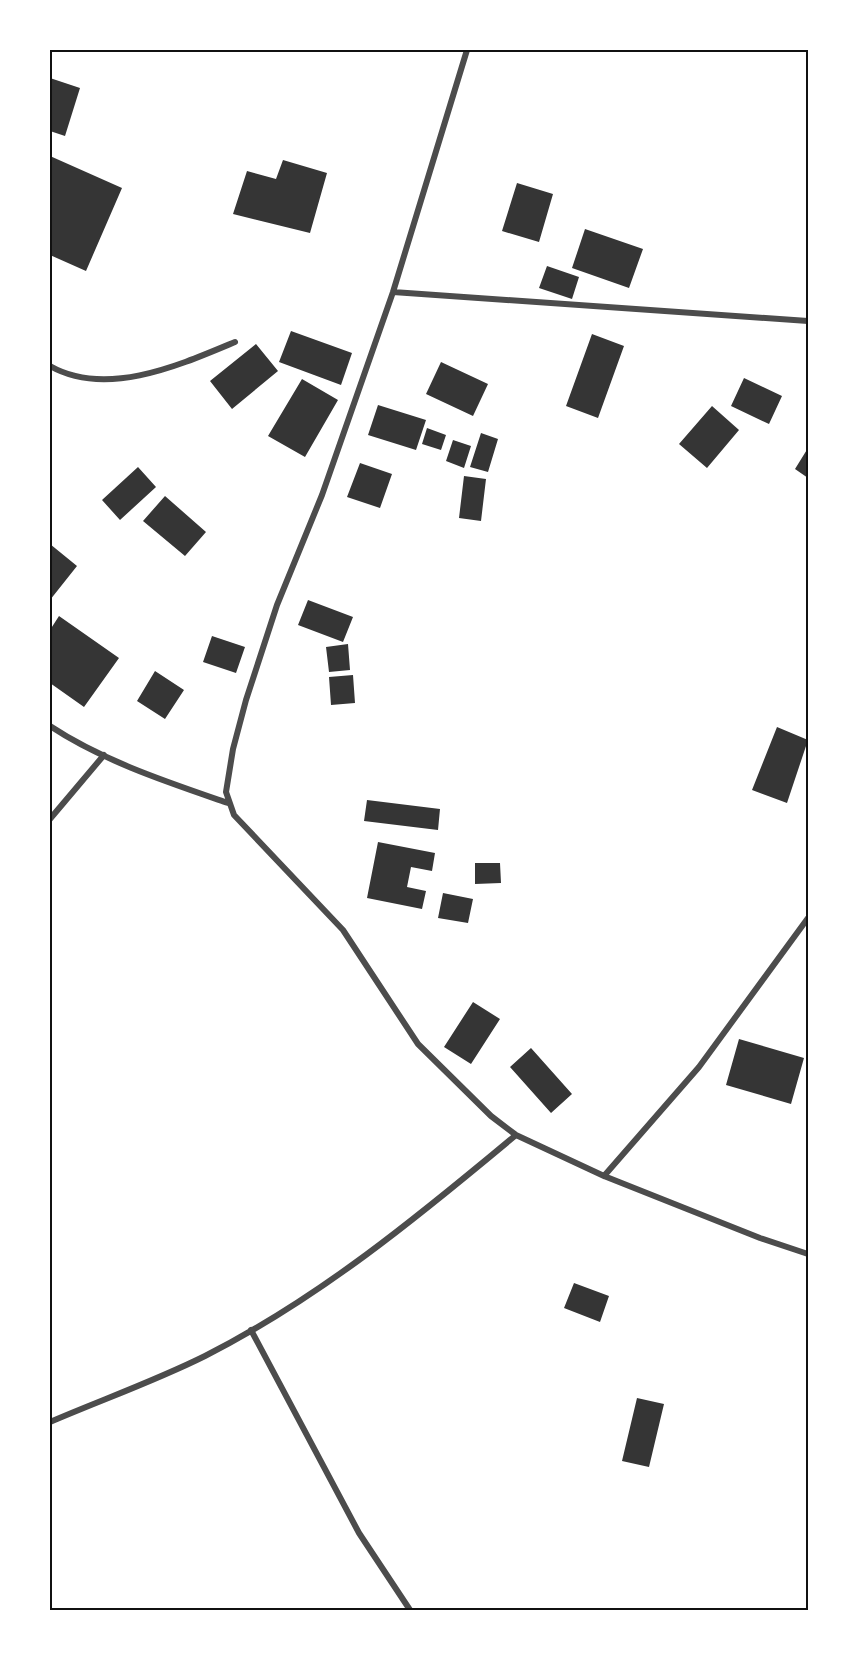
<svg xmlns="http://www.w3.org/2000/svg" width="858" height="1660" viewBox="0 0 858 1660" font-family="'DM Sans',sans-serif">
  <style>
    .building { fill: #353535 }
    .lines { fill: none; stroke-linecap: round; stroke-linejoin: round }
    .minor { stroke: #4c4c4c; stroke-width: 6 }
    .neatline { fill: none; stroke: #111; stroke-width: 2 }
  </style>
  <rect width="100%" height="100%" fill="#fff"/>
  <path class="building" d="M50,78L80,88L65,136L50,131Z
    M50,156L122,188L86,271L50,255Z
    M283,160L327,173L310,233L233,214L247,171L276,179Z
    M517,183L553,194L539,242L502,231Z
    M585,229L643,249L629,288L572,268Z
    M547,266L579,277L572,299L539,288Z
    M291,331L352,353L341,385L279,362Z
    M592,334L624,346L598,418L566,406Z
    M256,344L278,371L232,409L210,381Z
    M441,362L488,384L473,416L426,394Z
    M744,378L782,396L769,424L731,406Z
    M302,379L338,400L305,457L268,436Z
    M378,405L426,420L416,450L368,435Z
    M712,406L739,430L707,468L679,444Z
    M427,428L446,435L441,450L422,444Z
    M481,433L498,439L488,472L470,467Z
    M453,440L471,446L464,468L446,461Z
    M808,448V478L795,469Z
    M360,463L392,474L380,508L347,497Z
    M138,467L156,487L120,520L102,500Z
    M464,476L486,479L481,521L459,518Z
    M165,496L206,532L185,556L143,521Z
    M50,544L77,566L50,600Z
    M308,600L353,617L343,642L298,625Z
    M59,616L119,658L84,707L50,683V630Z
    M212,636L245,647L236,673L203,662Z
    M348,644L350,670L329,672L326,647Z
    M155,671L184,690L165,719L137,701Z
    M353,675L355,703L331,705L329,677Z
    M777,727L808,740L787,803L752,790Z
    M367,800L440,809L438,830L364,821Z
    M378,842L435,853L432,871L411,867L407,887L426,891L422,909L367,898Z
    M475,863H500L501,883L475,884Z
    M443,893L473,899L468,923L438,918Z
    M473,1002L500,1019L471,1064L444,1047Z
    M739,1039L804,1058L791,1104L726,1085Z
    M531,1048L572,1094L551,1113L510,1067Z
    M574,1283L609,1296L600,1322L564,1308Z
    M637,1398L664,1404L649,1467L622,1461Z"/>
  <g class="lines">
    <path class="minor" d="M467,50L393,292L322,495L277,605L246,700L233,749L226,792L234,815L343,930L418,1044L491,1116L516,1135L604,1176L760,1238L808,1254
      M393,292L808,321
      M50,366C106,398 180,365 235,342
      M50,726C103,761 167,782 228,803
      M50,819L104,755
      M604,1176L699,1067L808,918
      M251,1330L359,1533L410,1610
      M50,1422C101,1400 155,1381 205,1356C318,1299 419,1216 516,1135"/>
  </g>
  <rect width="858" height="1660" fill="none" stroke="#ffffff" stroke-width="102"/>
  <rect x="51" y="51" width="756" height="1558" class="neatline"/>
</svg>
